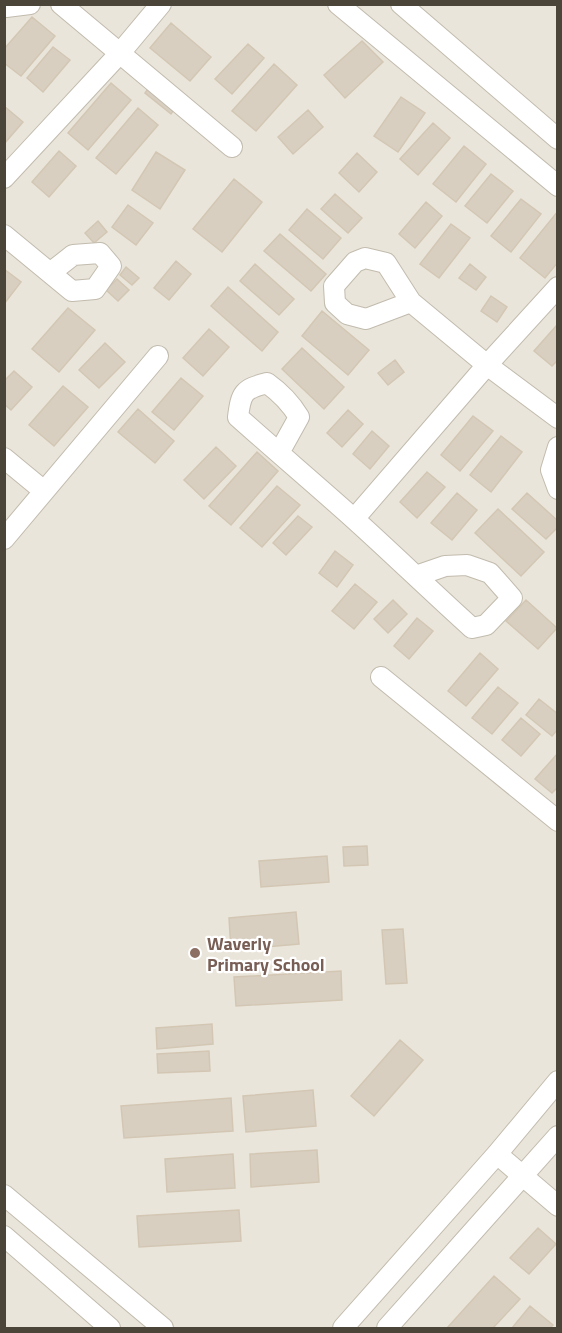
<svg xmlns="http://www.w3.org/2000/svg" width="562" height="1333" viewBox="0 0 562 1333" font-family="'Titillium Web',sans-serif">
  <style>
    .residential { fill: #eae5da }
    .building { fill: #d8cfc1; stroke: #d3c7b4; stroke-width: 1.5 }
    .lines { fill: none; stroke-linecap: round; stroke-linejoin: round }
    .minor-casing { stroke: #c2bbae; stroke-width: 22 }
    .minor { stroke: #fff; stroke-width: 20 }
    .education-dot { fill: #8d6e63; stroke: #fff; stroke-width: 2 }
    .labels { text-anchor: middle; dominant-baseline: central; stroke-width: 4.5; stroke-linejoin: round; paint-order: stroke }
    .education-label { font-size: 18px; font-weight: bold; fill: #785e54; stroke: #fff; text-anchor: start }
  </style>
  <rect width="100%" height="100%" fill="#f6f3ec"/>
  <path class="residential" d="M5,5H557V1328H5Z"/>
  <path class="building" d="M32,17L55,36L21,76L4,63V49Z
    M171,23L211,57L190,81L150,48Z
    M362,41L383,62L345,98L324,75Z
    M248,44L264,58L232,94L215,79Z
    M53,47L70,60L43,92L27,78Z
    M274,64L297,85L256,131L232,111Z
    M111,83L131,100L88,150L68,133Z
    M149,87L175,108L171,114L145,93Z
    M401,97L425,113L398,152L374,136Z
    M4,106L23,122L4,144Z
    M138,108L158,125L116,174L96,158Z
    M308,110L323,127L293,154L278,137Z
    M433,123L450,138L418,175L400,159Z
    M464,146L486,164L456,202L433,184Z
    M59,151L76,166L49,197L32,182Z
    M156,152L185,170L160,209L132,190Z
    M357,153L377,172L359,192L339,173Z
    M491,174L513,191L487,223L465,206Z
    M234,179L262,202L222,252L193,229Z
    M335,194L362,218L348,233L321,209Z
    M521,199L541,214L511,252L491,236Z
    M426,202L442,216L415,248L399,234Z
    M128,205L153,223L136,245L112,227Z
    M307,209L341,238L323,259L289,230Z
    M558,211V262L545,278L520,258Z
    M98,221L107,232L94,243L85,233Z
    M451,224L470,238L439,278L420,264Z
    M280,234L326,274L311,291L264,251Z
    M176,261L191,274L169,300L154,288Z
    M255,264L294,299L279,315L240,281Z
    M470,264L486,277L476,290L459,278Z
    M126,267L139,278L132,285L120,275Z
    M4,269L21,282L4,304Z
    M117,279L129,290L118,301L106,290Z
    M228,287L278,332L262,351L211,306Z
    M491,296L507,307L497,322L481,311Z
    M68,308L95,330L59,372L32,349Z
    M322,311L369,350L348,375L302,336Z
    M557,325L558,360L552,366L534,351Z
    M209,329L229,347L203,376L183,358Z
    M105,343L125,362L99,388L79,370Z
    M302,348L344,387L324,409L282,369Z
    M395,360L404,372L388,385L378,373Z
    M14,371L32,387L11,410L4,404V381Z
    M181,378L203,396L174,430L152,412Z
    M63,386L88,407L54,446L29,425Z
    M138,409L174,441L155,463L118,432Z
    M348,410L363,424L342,447L327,433Z
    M473,416L493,431L460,471L441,455Z
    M372,431L389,446L370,469L353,454Z
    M501,436L522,452L491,492L470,475Z
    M216,447L236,466L204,499L184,480Z
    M257,452L278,471L231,525L209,506Z
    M427,472L445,487L417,518L400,502Z
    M277,486L300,505L262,547L240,528Z
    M457,493L477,510L452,540L431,523Z
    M527,493L558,521V527L546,539L512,509Z
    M498,509L544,552L521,576L475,533Z
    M298,516L312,527L286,555L273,543Z
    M335,551L353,565L337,587L319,573Z
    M355,584L377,602L354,629L332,611Z
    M393,600L407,614L388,633L374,619Z
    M526,600L557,628L538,649L506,621Z
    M417,618L433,631L409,659L394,646Z
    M480,653L498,669L466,706L448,691Z
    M498,687L518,703L492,734L472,718Z
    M539,699L558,714V729L552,736L526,715Z
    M521,718L540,734L521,756L502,740Z
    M558,753V787L552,793L535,779Z
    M367,846L368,865L344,866L343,847Z
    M327,856L329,882L261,887L259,861Z
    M296,912L299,944L231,950L229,918Z
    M403,929L407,983L386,984L382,930Z
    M341,971L342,1000L236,1006L234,977Z
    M212,1024L213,1044L157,1049L156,1028Z
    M400,1040L423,1060L374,1116L351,1096Z
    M209,1051L210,1071L158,1073L157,1054Z
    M313,1090L316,1126L246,1132L243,1096Z
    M231,1098L233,1131L124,1138L121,1106Z
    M317,1150L319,1182L251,1187L250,1154Z
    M233,1154L235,1188L167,1192L165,1159Z
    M239,1210L241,1241L139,1247L137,1216Z
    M538,1228L556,1244L529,1274L510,1258Z
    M494,1276L520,1299L493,1328H447Z
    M530,1306L553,1325L550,1328H512Z"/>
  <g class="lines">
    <g class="minor-casing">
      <path id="minor" d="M61,4L232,147
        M338,4L558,186
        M401,4L558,139
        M4,6L6,7L30,4
        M4,178L120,53L161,4
        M4,235L72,291L95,289L111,266L100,253L73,255L50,273
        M411,302L366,319L347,314L335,303L334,286L355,262L365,258L386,263L411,302L487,365L558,418
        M558,447L551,470L558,489
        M279,453L299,417C290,402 281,393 267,383C243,389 241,393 238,417C276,451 315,484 353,518C393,554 432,592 472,628L486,625L512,598L490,573L467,565L445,566L416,576
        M4,458L44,491
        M354,519L487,365L558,287
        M4,539L158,356
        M381,677L558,821
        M497,1154L558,1206
        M4,1195L163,1328
        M4,1236L110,1328
        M343,1328L497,1154L558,1081
        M387,1328L558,1136"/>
    </g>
    <use href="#minor" class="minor"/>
  </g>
  <circle class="education-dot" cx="195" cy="953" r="6"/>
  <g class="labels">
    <g class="education-label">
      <text x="207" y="943">Waverly<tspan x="207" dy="21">Primary School</tspan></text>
    </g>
  </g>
  <rect width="562" height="1333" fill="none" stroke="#4b4439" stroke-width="12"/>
</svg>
